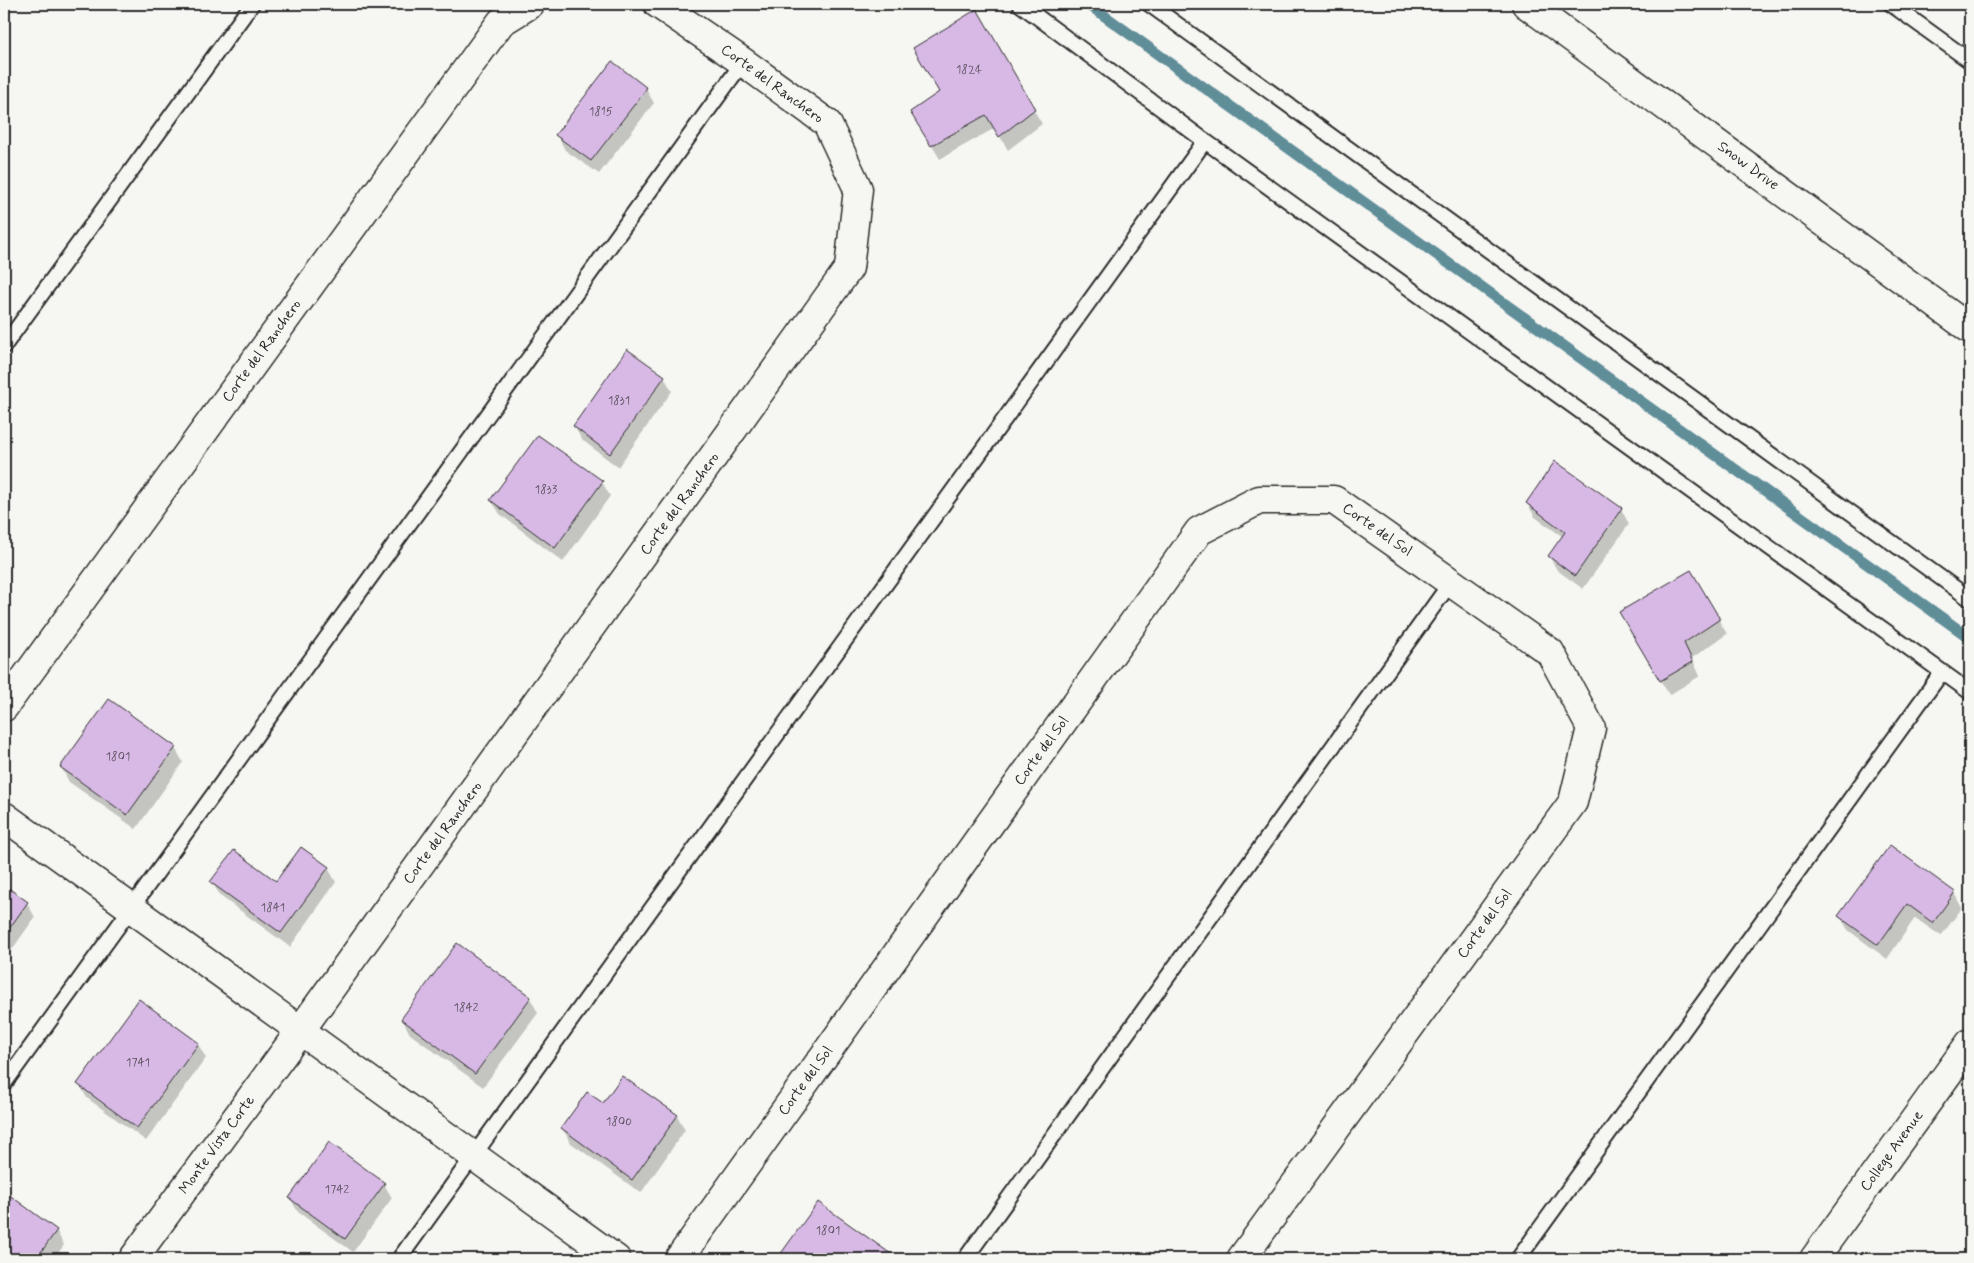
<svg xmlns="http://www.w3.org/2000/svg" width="1974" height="1263" viewBox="0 0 1974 1263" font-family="Mynerve,sans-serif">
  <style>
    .shadow { fill: #0003 }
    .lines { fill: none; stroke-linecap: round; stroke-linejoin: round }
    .stream { stroke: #5f8d98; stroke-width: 11 }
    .building { fill: #d8b9e6; stroke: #2b2b2b }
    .service-casing { stroke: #2b2b2b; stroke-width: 18 }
    .minor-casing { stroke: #2b2b2b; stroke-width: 31 }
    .tertiary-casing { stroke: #2b2b2b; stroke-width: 31 }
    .service { stroke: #f6f6f2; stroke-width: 14 }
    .minor { stroke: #f6f6f2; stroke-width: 28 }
    .tertiary { stroke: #f6f6f2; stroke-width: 28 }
    .labels { text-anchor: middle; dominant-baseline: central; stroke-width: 5; stroke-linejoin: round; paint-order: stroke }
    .number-label { font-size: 12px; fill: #564e5a }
    .street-label { font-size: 15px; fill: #2b2b2b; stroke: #f6f6f2 }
  </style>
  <rect width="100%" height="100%" fill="#f6f6f2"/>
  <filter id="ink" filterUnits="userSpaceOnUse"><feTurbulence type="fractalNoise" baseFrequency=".02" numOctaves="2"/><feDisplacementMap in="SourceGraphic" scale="10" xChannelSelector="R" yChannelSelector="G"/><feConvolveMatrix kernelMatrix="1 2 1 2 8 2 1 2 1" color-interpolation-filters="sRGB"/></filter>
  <g filter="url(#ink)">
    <path class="shadow" d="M976,11L1042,124L1008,150L995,128L940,159L920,126L941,92Z
      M646,89L654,103L599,174L565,150L557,135Z
      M664,377L672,391L618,467L582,440L574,426Z
      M602,482L610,496L563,562L500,514L491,500Z
      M1527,503L1621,509L1629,524L1583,589L1557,570L1549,556L1563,537L1535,517Z
      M1691,572L1727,634L1692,658L1700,676L1669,695L1621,613Z
      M175,748L183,762L136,829L69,782L61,767Z
      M1890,847L1954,893L1962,908L1941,936L1915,918L1887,959L1848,930L1840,916Z
      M328,868L336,882L290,947L220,896L212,882L276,883Z
      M4,886L27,903L35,917L4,961Z
      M530,998L538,1013L483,1087L410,1034L402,1019Z
      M198,1044L206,1058L146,1141L87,1098L79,1084Z
      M603,1105L677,1116L685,1130L641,1193L571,1143L562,1128Z
      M384,1184L392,1198L353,1252L298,1212L290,1198Z
      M4,1192L56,1230L64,1245L54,1259H4Z
      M818,1204L896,1259H779Z"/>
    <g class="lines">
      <path class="stream" d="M1088,4L1970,638"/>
    </g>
    <path class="building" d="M977,9L1035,109L999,137L986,115L931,146L910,112L939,92L913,48Z
      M612,61L647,88L591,161L555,135Z
      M627,349L665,376L610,454L573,426Z
      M538,435L603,481L555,548L490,500Z
      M1555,461L1622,508L1575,576L1548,556L1565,532L1526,503Z
      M1691,570L1720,619L1684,643L1693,662L1660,681L1619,612Z
      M109,699L176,747L127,815L60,767Z
      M1890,845L1955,892L1933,923L1907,904L1878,945L1838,916Z
      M301,847L329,867L281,933L210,882L234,850L276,881Z
      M4,885L28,902L4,936Z
      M457,943L531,997L475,1074L401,1019Z
      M139,999L199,1043L137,1128L77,1084Z
      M622,1076L678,1115L632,1180L561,1128L587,1092L603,1103Z
      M329,1142L385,1183L345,1239L289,1198Z
      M4,1191L57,1230L36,1259H4Z
      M818,1202L898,1259H777Z"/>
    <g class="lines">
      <g class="service-casing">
        <path id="service" d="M1020,4L1205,141L1970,692
          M1149,4L1970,599
          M1891,4L1970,61
          M4,346L252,4
          M4,1084L743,62
          M399,1259L1205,141
          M965,1259L1451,582
          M1518,1259L1942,672"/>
      </g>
      <g class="minor-casing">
        <path id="minor" d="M1526,4L1970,329
          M4,707L501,22L530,4
          M133,1259L300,1031L849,268L858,189L827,123L743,62L658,4
          M679,1259L1199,531L1259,500H1334L1550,652L1591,728L1573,802L1241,1259"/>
      </g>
      <g class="tertiary-casing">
        <path id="tertiary" d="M4,816L616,1259
          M1814,1259L1970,1043"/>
      </g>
      <use href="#service" class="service"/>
      <use href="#minor" class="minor"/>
      <use href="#tertiary" class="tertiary"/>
    </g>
  </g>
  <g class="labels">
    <g class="number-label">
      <text x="969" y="70">1824</text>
      <text x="601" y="112">1815</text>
      <text x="619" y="401">1831</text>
      <text x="546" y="490">1833</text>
      <text x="118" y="757">1801</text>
      <text x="273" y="908">1841</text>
      <text x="466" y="1008">1842</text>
      <text x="138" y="1063">1741</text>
      <text x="619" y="1122">1800</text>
      <text x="337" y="1190">1742</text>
      <text x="828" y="1231">1801</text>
    </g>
    <g class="street-label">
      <text transform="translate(772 84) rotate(36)">Corte del Ranchero</text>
      <text transform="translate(1748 166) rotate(36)">Snow Drive</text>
      <text transform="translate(262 351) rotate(-54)">Corte del Ranchero</text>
      <text transform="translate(680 504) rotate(-54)">Corte del Ranchero</text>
      <text transform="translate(1377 530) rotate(35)">Corte del Sol</text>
      <text transform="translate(1042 751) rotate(-54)">Corte del Sol</text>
      <text transform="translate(443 833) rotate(-54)">Corte del Ranchero</text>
      <text transform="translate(1485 924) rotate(-54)">Corte del Sol</text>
      <text transform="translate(806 1081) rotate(-54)">Corte del Sol</text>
      <text transform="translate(217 1145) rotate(-54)">Monte Vista Corte</text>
      <text transform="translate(1892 1151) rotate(-54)">College Avenue</text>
    </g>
  </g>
  <rect width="1974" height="1263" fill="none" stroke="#f6f6f2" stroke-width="20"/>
  <rect x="10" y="10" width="1954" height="1243" fill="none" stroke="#2b2b2b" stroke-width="2" filter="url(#ink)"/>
</svg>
